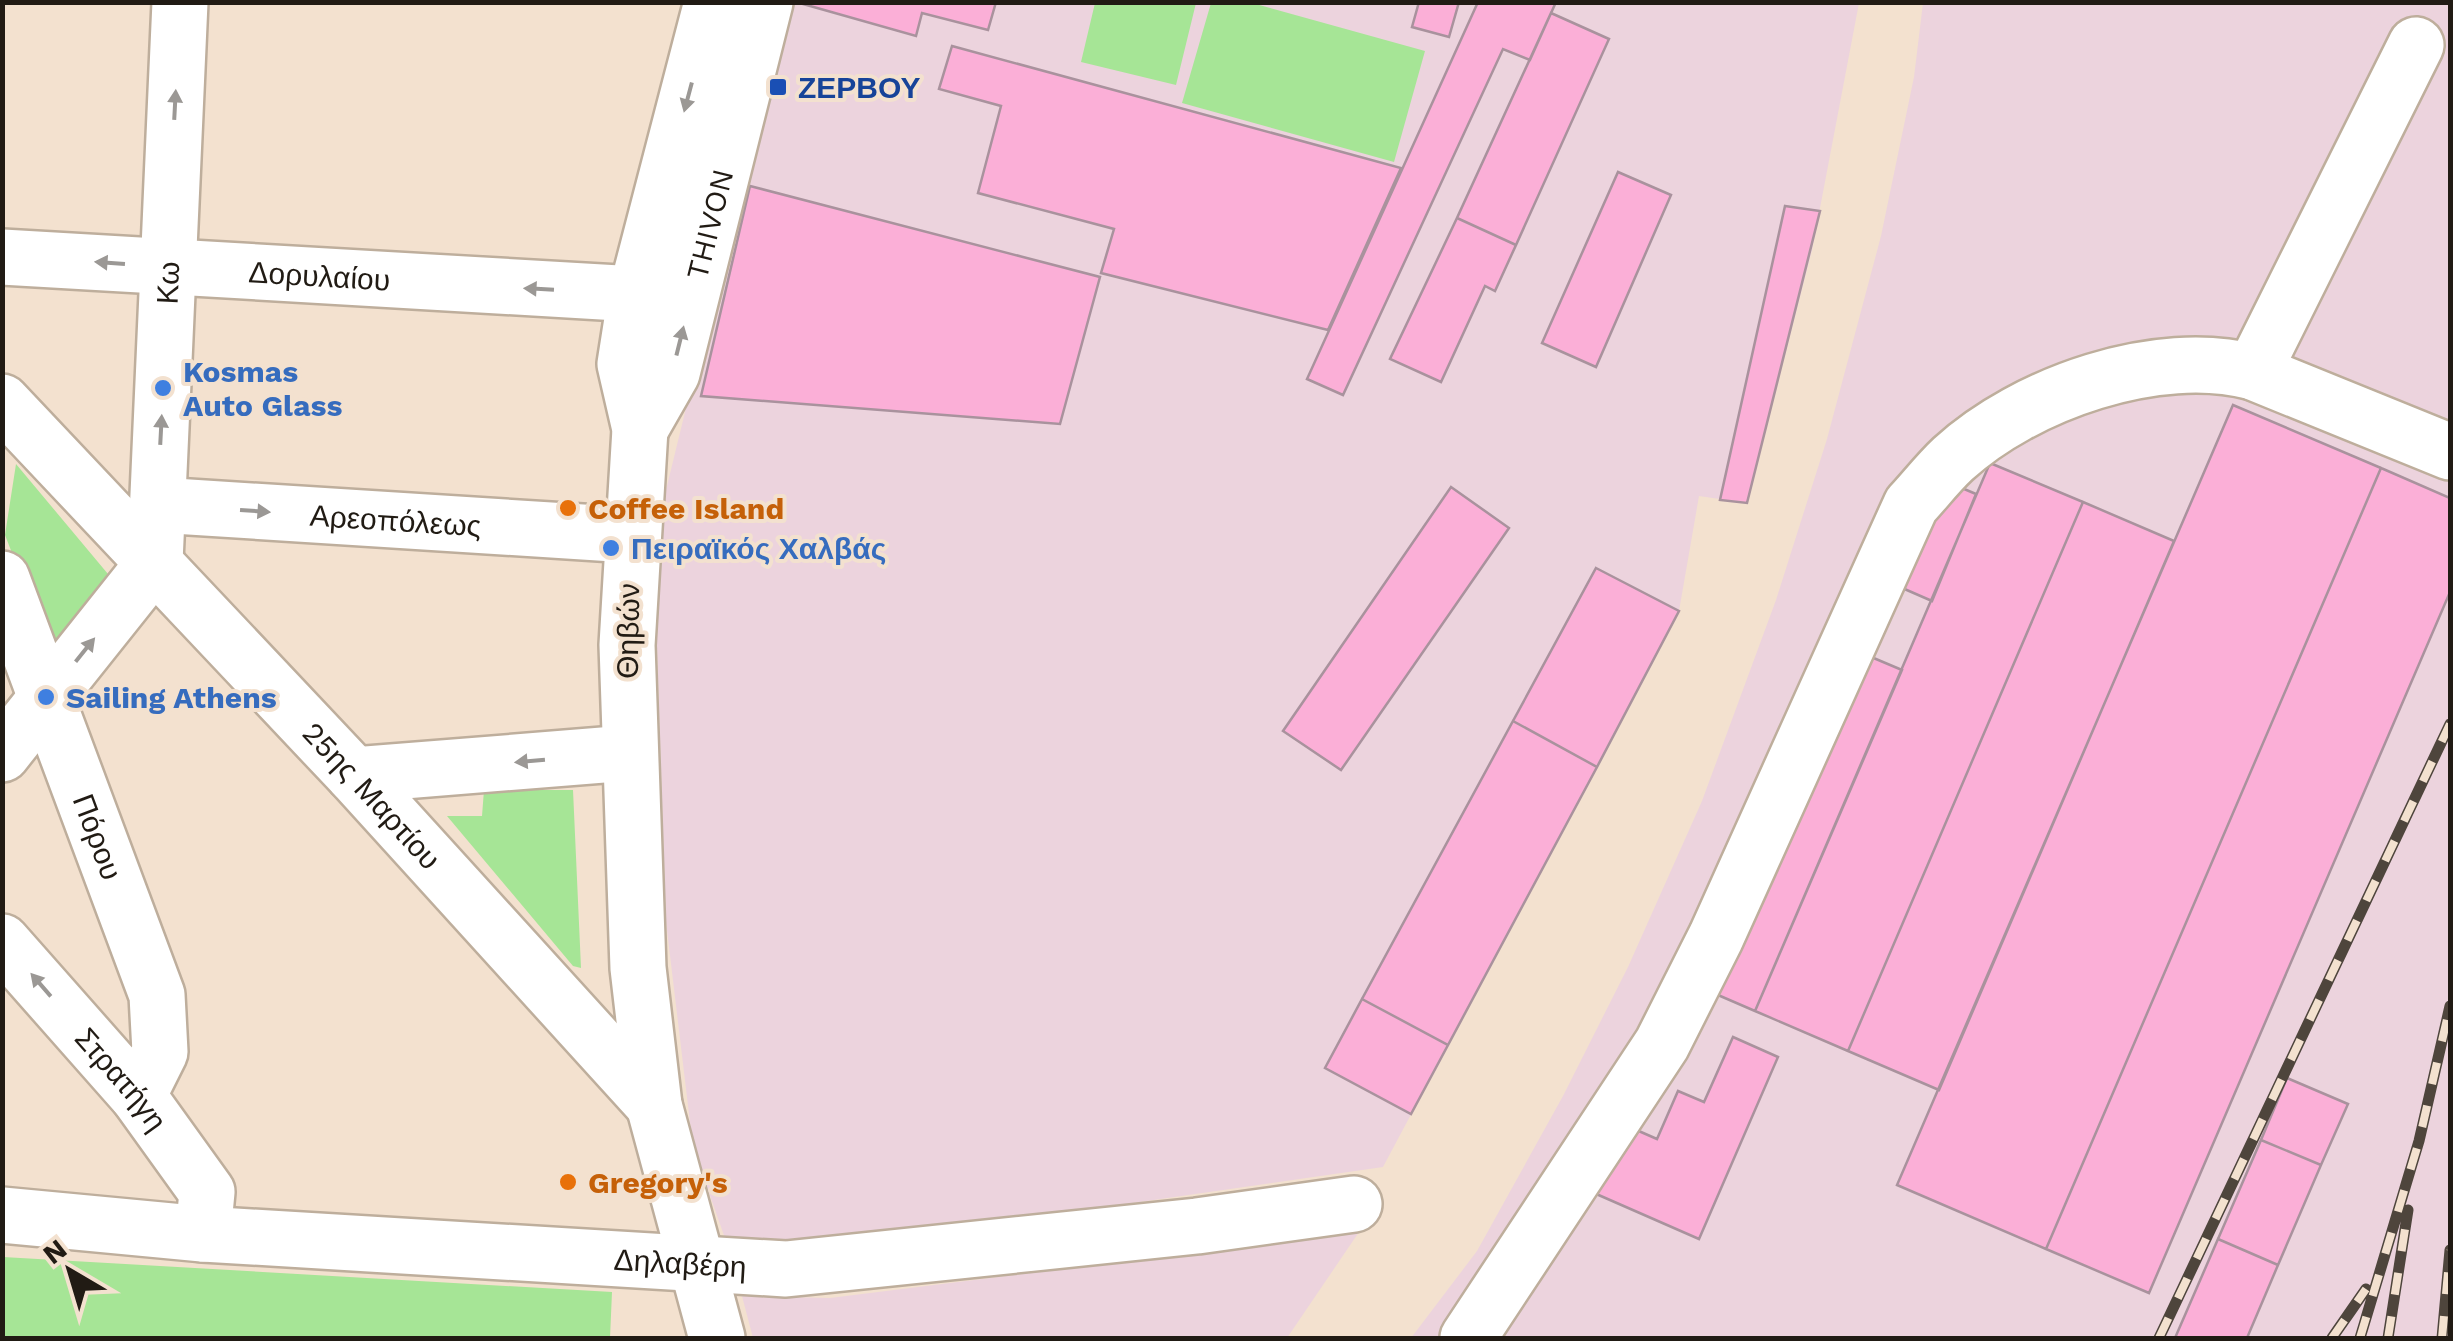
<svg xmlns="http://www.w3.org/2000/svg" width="2453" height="1341" viewBox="0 0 2453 1341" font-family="'Work Sans',sans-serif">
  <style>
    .industrial { fill: #ecd3dd }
    .green { fill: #a6e596 }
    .building { fill: #fbafd7; stroke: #a9929d; stroke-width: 2.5 }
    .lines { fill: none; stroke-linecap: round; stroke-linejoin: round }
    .minor-casing { stroke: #beae9c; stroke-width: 60 }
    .major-casing { stroke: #beae9c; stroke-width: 60 }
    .minor { stroke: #fff; stroke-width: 55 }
    .major { stroke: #fff; stroke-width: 55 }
    .rail-casing { stroke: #4e453c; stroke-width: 11 }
    .rail { stroke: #f3e1cf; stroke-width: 8; stroke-dasharray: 22; stroke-linecap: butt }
    .oneway { fill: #9b9895 }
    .transit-dot { fill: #1a4fb4; stroke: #f3e1cf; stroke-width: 4 }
    .shop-dot { fill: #3f7fe0; stroke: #f3e1cf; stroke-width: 4 }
    .food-dot { fill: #e8710a; stroke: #f3e1cf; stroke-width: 4 }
    .labels { text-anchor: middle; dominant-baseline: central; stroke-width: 8; stroke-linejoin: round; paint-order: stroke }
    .transit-label { font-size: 30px; font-weight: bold; fill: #164399; stroke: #f3e1cf; text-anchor: start }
    .street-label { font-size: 30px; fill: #211b14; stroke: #f3e1cf }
    .shop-label { font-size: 30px; font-weight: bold; fill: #366cbe; stroke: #f3e1cf; text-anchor: start }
    .food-label { font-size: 30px; font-weight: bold; fill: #c56008; stroke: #f3e1cf; text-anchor: start }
  </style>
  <rect width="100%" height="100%" fill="#f3e1cf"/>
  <path class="industrial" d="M795,3H1859L1812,250L1747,503L1699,496L1679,611L1383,1167L833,1246L727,1244L693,1147L666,922L655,586L666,490L687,404Z
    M1923,3H2450V1338H1411L1477,1251L1563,1096L1628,967L1702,801L1776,600L1827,439L1881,236L1914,77Z
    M1359,1232L1287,1338H753L742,1296L830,1298Z"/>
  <path class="green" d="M1095,3H1196L1176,85L1081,62Z
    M1211,3H1252L1425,51L1394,162L1182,103Z
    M16,464L113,580L52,656L5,535Z
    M484,790H573L581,968L573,966L447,816H482Z
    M3,1257L612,1292L610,1338H3Z"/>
  <path class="building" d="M796,2H996L988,30L922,13L916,36Z
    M1419,2H1459L1449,37L1412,27Z
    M1478,2H1556L1530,60L1503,49L1343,395L1307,379Z
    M1551,13L1609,39L1516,245L1457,218Z
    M952,46L1401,168L1328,330L1101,273L1114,229L978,193L1001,106L939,89Z
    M1618,172L1671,195L1596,367L1542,343Z
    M750,186L1100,277L1060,424L701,396Z
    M1785,206L1820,211L1747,503L1720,500Z
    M1457,218L1516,245L1495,291L1485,286L1441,382L1390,359Z
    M2233,405L2381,468L2046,1249L1897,1185Z
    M1990,463L2083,502L1848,1051L1755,1011Z
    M2381,468L2450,498V592L2149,1293L2046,1249Z
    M1938,478L1976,494L1932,601L1893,584Z
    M1451,487L1509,528L1341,770L1283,731Z
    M2083,502L2174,541L1939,1090L1848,1051Z
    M1596,568L1679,611L1597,767L1513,721Z
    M1857,651L1902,670L1755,1011L1711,992Z
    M1513,721L1597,767L1448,1045L1362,999Z
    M1362,999L1448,1045L1411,1114L1325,1068Z
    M1733,1037L1778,1057L1699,1239L1594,1193L1625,1125L1657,1139L1678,1091L1704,1102Z
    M2287,1078L2348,1104L2321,1165L2261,1140Z
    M2261,1140L2321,1165L2278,1265L2218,1239Z
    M2218,1239L2278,1265L2247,1338H2175Z"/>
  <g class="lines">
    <g class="minor-casing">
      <g id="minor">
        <path id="s1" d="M2,257L636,294"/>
        <path d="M2253,372L2416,45"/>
        <path id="s2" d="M158,505L630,535"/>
        <path id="s3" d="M2,579L157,995L160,1052L138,1096"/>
        <path id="s4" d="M2,754L155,562L180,2"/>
        <path d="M354,775L628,753"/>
        <path id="s5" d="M2,942L138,1096L207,1192L203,1234"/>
        <path id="s6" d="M2,1215L203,1234L786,1269L1197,1226L1354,1204"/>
        <path d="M1468,1338L1662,1044L1716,937L1911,505C1925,490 1938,473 1953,459C2025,393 2158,347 2253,372L2450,452"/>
      </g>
    </g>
    <g class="major-casing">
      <g id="major">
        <path d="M712,2L636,294L625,364L640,429L627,645L638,968L654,1105L717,1338"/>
        <path id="s7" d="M2,402L354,775L654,1105"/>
        <path id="s8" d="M640,429L672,373L765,2"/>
      </g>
    </g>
    <use href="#minor" class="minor"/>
    <use href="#major" class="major"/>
    <g class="rail-casing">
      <path id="rail" d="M2159,1338L2450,724
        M2332,1338L2366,1289
        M2360,1338L2419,1141L2450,1006
        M2388,1338L2408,1210
        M2442,1338L2450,1250"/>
    </g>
    <use href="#rail" class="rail"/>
  </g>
  <defs><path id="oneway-solid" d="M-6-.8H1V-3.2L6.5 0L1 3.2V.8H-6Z" transform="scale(2.5)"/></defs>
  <g class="oneway">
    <use href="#oneway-solid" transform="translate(688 97) rotate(105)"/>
    <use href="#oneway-solid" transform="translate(175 105) rotate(-87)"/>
    <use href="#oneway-solid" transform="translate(110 263) rotate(-176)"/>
    <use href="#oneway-solid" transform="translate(539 289) rotate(-177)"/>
    <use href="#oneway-solid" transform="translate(680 341) rotate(-76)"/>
    <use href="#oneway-solid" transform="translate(161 430) rotate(-87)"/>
    <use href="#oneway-solid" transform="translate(255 511) rotate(4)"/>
    <use href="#oneway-solid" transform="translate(85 650) rotate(-51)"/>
    <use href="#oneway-solid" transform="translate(530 761) rotate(175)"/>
    <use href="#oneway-solid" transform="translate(41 985) rotate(-131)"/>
  </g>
  <rect class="transit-dot" x="768" y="77" width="20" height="20" rx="5"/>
  <g class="shop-dot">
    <circle cx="163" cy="388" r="10"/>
    <circle cx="611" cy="548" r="10"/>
    <circle cx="46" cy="697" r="10"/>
  </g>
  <g class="food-dot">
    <circle cx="568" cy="508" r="10"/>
    <circle cx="568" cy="1182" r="10"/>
  </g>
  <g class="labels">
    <g class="transit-label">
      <text x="798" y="87">ΖΕΡΒΟΥ</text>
    </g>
    <g class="street-label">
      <text stroke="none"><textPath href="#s8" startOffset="218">THIVON</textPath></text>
      <text stroke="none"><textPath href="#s1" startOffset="318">Δορυλαίου</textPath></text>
      <text stroke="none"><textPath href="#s4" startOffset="525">Κω</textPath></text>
      <text stroke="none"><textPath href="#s2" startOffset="238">Αρεοπόλεως</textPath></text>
      <text transform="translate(628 631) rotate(-89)">Θηβών</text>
      <text stroke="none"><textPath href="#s7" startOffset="540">25ης Μαρτίου</textPath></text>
      <text stroke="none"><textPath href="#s3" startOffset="275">Πόρου</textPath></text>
      <text stroke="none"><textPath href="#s5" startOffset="182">Στρατήγη</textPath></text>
      <text stroke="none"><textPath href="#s6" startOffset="680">Δηλαβέρη</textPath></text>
    </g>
    <g class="shop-label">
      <text x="183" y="371">Kosmas<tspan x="183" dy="34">Auto Glass</tspan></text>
      <text x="631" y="548">Πειραϊκός Χαλβάς</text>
      <text x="66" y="697">Sailing Athens</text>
    </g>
    <g class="food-label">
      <text x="588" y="508">Coffee Island</text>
      <text x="588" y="1182">Gregory's</text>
    </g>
  </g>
  <rect width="2453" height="1341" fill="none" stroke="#211b14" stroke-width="10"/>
  <g transform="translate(70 1271) rotate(322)" stroke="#f3e1cf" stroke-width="8" paint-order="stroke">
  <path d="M0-8L18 38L0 25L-18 38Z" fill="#211b14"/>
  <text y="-15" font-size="28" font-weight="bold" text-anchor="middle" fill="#211b14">N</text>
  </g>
</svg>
